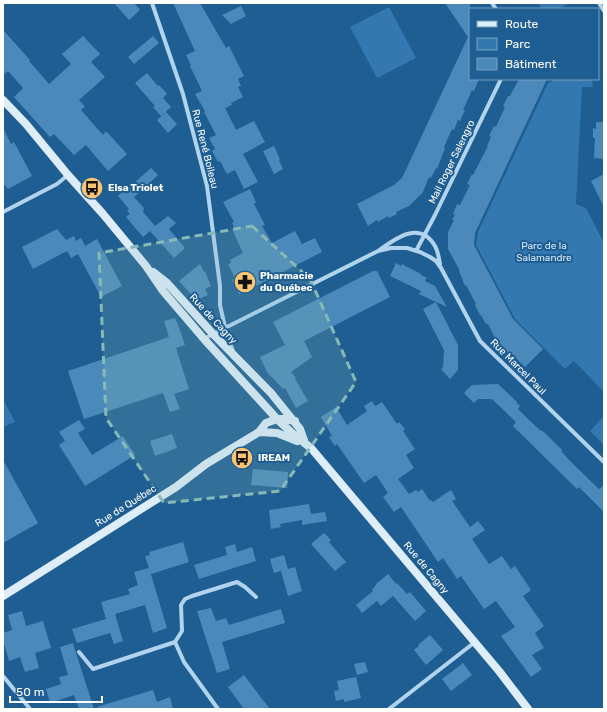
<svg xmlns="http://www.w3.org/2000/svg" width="607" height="712" viewBox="0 0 607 712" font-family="Rubik,sans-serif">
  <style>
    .green { fill: #3378b0 }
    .building { fill: #4c89bb }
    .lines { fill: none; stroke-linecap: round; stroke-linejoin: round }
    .street { stroke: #b1d3ee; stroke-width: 4 }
    .secondary { stroke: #deedfa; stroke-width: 8 }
    .marked { fill: #87bab6; fill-opacity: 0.2; stroke: #87bab6; stroke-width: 3; stroke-dasharray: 8 5; stroke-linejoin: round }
    .labels { text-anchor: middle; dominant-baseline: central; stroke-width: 4; stroke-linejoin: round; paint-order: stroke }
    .street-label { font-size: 10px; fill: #fff; stroke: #1f5e93 }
    .poi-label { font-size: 10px; font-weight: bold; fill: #fff; stroke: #1f5e93; text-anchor: start }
    .park-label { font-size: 10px; fill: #d7ebfa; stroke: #1f5e93 }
  </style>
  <rect width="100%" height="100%" fill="#1f5e93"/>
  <path class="green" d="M538,3H569L559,9H542Z
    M389,7L416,58L377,78L350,27Z
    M556,79H592L593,87H582L576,204L586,208L604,243V392L574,361L565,369L515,319L476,245L478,232L548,83Z
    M3,399L15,422L3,427Z
    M604,416V445L590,431Z"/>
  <path class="building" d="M114,3H134L140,10L129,20Z
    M173,3H200L226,48L229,46L244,76L238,79L241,86L238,87L243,97L231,103L232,105L225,108L236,130L254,121L265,142L243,154L258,182L244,189L235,170L227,174L220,161L218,162L212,151L215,149L209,138L216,135L204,112L205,111L195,94L202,91L190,66L191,65L186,55L195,51Z
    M445,3H470V79H479L474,91L472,90L463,110H465L460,121L458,120L454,130L452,129L444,147L445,148L437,169L436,168L431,178L429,177L423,192L409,206L396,212L397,214L389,218L388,216L378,222L377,220L368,226L357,204L394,185L402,178L468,37Z
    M241,6L246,16L231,24L222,15Z
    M3,30L30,60L29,61L49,84L71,64L62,54L83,36L100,54L91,62L105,77L79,100L85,107L81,110L95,126L103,135L106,131L127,154L108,171L86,145L74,155L54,134L50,137L14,97L23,88L8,71L3,75Z
    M153,36L159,43L134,64L128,57Z
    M147,73L158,86L159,85L167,94L163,98L171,107L161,116L153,107L155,106L135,83Z
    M519,79H547L475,233L474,245L513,319L543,349L525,367L510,352L509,353L496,340L488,324H486L481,315H480L475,305L476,304L466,285L465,286L459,271H460L448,249V232L454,220L452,219L455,215L453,214L457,204L460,205L470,185L467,184L472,174L473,175L488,146H487L491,137L489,136L494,126L496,127L500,118L505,107L503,106L508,96H510Z
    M166,112L177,124L168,133L157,120Z
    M596,122H604V159L594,158L595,138H593V128L596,129Z
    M3,128L11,144L14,142L32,176L8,189L3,183Z
    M274,146L280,159L279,160L283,169L274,174L263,151Z
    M151,168L158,175L134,197L144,208L143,212L155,226L168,216L176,223L169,229L185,248L174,258L150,231L143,237L126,217L130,214L127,211L129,209L118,196L125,190V191Z
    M604,174V207L591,181Z
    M250,189L256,202L254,204L265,225L262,226L272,243L295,231L302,244L315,238L322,252L239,294L232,280L235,278L228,264L231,263L230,260L243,253L233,231L235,230L232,223L234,222L223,202Z
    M57,229L66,240L74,236L76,241L81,238L85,246L97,239L122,286L101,297L78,254L71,258L67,251L33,269L22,247Z
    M396,263L401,266L402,264L421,274V275L427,278L425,281L435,286L447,307L419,294L421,291L390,276Z
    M200,264L204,272L205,271L211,286L205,289L208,295L196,300L179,281Z
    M373,271H377L390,297L304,341L312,357L291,372L296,378L295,379L308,401L296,408L285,388L283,389L267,372L260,357L285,345L273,322Z
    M436,302L458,345V370L450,379L441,369L443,367L444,350L423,309Z
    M175,318L177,323V322L185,345L176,348L189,389L174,394L180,409L170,412L163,393L84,419L68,371L169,337L164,321Z
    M498,384L517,402H516L520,406L518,409L531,422L541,431V430L545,433L562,450L561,451L570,461L599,489L604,485V512L579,487L577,489L513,426L516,422L492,399H478L474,403L464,393L472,385Z
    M372,401L375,406L382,402L397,424L399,422L405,429L403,431L415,449L406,455L414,468L398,479L409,494L416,490L418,492L422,489L430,501L431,500L433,502L451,490L456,499L452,501L470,527L478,521L485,530L472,539L489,564L502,556L511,569L515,566L531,590L523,596L544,626L535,633L544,648L532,655L542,669L531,677L501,636L515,627L496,601L484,609L461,576L457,579L443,558L438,562L401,507L394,512L383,497L388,493L376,475L364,483L337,444L335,446L329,437L332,436L321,417L336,407L347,425L367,411L364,406Z
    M79,420L85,429L78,433L92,455L123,436L135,455L85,486L59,445L65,441L59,432Z
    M172,434L177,448L155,456L150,441Z
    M3,460L38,523L3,543Z
    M253,469L288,472L287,488L251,485Z
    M309,504L311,514L325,512L327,521L302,525V520L280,524L281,527L271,529L269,510Z
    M324,533L331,540L329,542L346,562L335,571L311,544Z
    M183,542L189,562L151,574L145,556L150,555L149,552Z
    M235,544L237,552L252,547L256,561L199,579L194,565L227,555L225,547Z
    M284,555L288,569L274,573L270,559Z
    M295,567L302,591L288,596L281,571Z
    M149,568L167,628L153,633L145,605L115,614L123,641L114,644L110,633L77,643L72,629L106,619L101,602L130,594L128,589L138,585L134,572Z
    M388,574L396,584L397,583L407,594L410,592L426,611L415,621L393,596L381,606L377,601L362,613L356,605L373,591L372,590L376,585V584Z
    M211,608L216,621L226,618L229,625L281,609L285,623L222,642L230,669L217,673L197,611Z
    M22,611L26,626L43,621L51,648L35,653L39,668L25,672L20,657L9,661L3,640V633L12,630L8,615Z
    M430,635L443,650L426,665L414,650L419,646L418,645Z
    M73,643L76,653L94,709H79L74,695L50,703L46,689L61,684L59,677L68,675L60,647Z
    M365,662L368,672L357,675L354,664Z
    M463,663L472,675L451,691L442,679Z
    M244,675L259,695L270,709H244L228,687Z
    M356,677L361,698L344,702V699L336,701L334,691L339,690L337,681Z
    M153,690L157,702L170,697L173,709H142V708L138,709H98L97,707Z"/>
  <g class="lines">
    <path class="street" d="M152,3L183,94L207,186L220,286V305L227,336L233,351
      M492,3L496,9
      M599,3L604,11
      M3,212L57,184L68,175
      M378,251L391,248H407L420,252L430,257L436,261L441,268L480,341L604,462
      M416,251L435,215L501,79
      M204,339L213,334L378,251C396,238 420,220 435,246C438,251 439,259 440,264
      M175,642L182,631L181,605L185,599L192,596L237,582L245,587L256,597
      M79,652L93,669L175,642L184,662L218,709
      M3,676L30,709
      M389,709L475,642"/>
    <path class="secondary" d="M3,100L26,124L68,175L103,214L146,266L163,291L204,339L277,419L293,434L311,448L499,671L528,709
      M153,272L167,283L213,334L271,393L300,429L305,443
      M259,432L277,433L297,441
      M3,596L176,487L206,464L259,432L266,423L277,419H285L295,421"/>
  </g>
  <path class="marked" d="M252,226L310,279L356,382L280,491L164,503L106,418L99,253Z"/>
  <defs>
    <g id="bus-disc" transform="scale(1.15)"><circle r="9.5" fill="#fbc572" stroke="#1f5e93"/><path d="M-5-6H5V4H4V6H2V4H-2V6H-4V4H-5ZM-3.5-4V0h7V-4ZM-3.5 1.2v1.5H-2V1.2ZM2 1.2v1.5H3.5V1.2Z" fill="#111"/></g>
    <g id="pharmacy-disc" transform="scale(1.15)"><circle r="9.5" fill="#fbc572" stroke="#1f5e93"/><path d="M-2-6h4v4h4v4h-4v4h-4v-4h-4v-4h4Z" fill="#111"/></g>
  </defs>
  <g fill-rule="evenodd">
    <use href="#bus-disc" x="92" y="188"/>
    <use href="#pharmacy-disc" x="245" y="282"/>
    <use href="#bus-disc" x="242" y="458"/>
  </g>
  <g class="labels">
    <g class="street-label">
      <text transform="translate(205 149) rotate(76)">Rue René Boileau</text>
      <text transform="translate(452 162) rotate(-64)">Mail Roger Salengro</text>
      <text transform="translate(213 319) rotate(47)">Rue de Cagny</text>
      <text transform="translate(518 367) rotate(45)">Rue Marcel Paul</text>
      <text transform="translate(126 506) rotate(-32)">Rue de Québec</text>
      <text transform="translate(426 568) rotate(50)">Rue de Cagny</text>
    </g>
    <g class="poi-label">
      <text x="108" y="188">Elsa Triolet</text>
      <text x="260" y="276">Pharmacie<tspan x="260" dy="12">du Québec</tspan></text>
      <text x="258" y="458">IREAM</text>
    </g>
    <g class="park-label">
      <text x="544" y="246">Parc de la<tspan x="544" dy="12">Salamandre</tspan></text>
    </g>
  </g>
  <rect width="607" height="712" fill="none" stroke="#ffffff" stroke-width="8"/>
  <rect x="469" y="8" width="130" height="72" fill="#1f5e93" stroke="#799ebe"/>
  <rect x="477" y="21" width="20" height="6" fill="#deedfa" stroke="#799ebe"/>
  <text x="505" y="28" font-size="12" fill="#ffffff">Route</text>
  <rect x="477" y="38" width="20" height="12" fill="#3378b0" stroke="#799ebe"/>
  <text x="505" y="48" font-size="12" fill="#ffffff">Parc</text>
  <rect x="477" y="58" width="20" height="12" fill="#4c89bb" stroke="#799ebe"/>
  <text x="505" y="68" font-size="12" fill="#ffffff">Bâtiment</text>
  <path d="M10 696v6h92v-6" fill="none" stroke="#ffffff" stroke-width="2"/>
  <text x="16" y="696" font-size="12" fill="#ffffff" stroke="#1f5e93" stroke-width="3" paint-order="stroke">50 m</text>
</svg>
